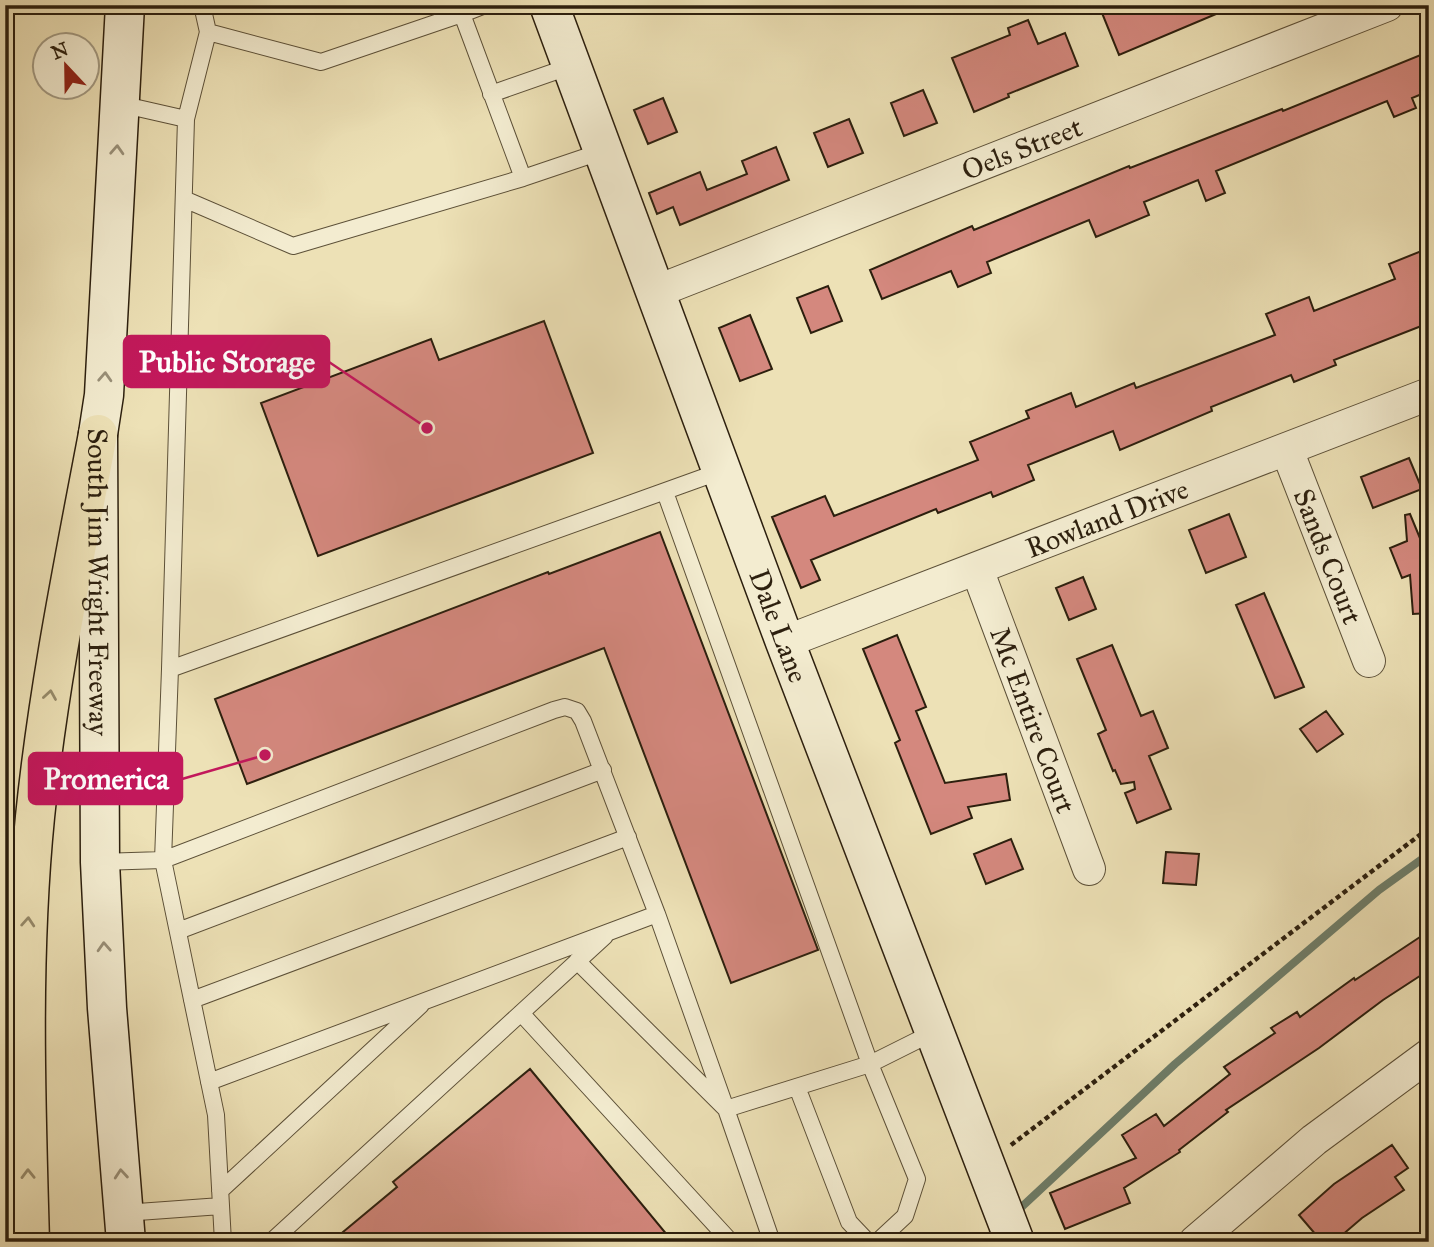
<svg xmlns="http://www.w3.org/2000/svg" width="1434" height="1247" viewBox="0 0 1434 1247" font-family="'IM FELL Great Primer',serif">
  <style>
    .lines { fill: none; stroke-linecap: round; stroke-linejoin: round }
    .stream { stroke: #6e7e6a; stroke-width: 8 }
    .building { fill: #d4887e; stroke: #2c1f0e; stroke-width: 2 }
    .lane-casing { stroke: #5c5038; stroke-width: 18 }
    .street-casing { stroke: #5c5038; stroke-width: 34 }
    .secondary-casing { stroke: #2c1f0e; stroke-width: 41 }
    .highway-casing { stroke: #2c1f0e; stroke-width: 41 }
    .path { stroke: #2c1f0e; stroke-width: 4.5; stroke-dasharray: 5 3.5; stroke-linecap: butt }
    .lane { stroke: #f3ecd0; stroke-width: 16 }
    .street { stroke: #f3ecd0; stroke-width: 32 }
    .secondary { stroke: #f3ecd0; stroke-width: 38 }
    .highway { stroke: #ede1b6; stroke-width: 38 }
    .oneway { stroke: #999079 }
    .oneway2 { stroke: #968a6a }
    .labels { text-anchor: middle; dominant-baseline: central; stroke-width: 7; stroke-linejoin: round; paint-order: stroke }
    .street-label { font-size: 28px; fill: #2c1f0e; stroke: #f3ecd0 }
    .leader { fill: none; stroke: #c2185b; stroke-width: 2.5 }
    .callout-dot { fill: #c2185b; stroke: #f3ecd0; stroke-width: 2.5 }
    .callout { fill: #c2185b; stroke: #c2185b; stroke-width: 2.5 }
    .callout-label { font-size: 30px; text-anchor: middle; font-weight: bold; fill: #fff }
  </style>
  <rect width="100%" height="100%" fill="#ede1b6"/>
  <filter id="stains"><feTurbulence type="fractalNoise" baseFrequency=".00286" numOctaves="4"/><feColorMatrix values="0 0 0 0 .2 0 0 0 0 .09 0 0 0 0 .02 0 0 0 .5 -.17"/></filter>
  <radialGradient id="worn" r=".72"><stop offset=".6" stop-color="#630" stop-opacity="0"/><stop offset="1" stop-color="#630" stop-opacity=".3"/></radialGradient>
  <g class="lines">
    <path class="stream" d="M1014,1214L1175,1064L1379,890L1429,854
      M984,1242L999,1227"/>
  </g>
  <path class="building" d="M1122,5H1235V6L1119,55L1102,13Z
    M1028,20L1038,44L1065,33L1078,66L1008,94L1009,97L974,112L952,58L1010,35L1008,28Z
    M1423,54L1429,67V91L1412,98L1416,108L1394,117L1387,101L1216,171L1225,193L1206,201L1198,180L1144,202L1149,215L1096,237L1089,220L987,262L991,273L958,287L951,271L882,299L870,270L972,226L974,230L1129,166L1130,168L1282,109L1283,111Z
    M923,90L937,123L904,136L891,103Z
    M663,98L677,132L648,144L634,110Z
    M849,119L863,153L828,167L814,133Z
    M776,147L789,180L680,225L673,207L657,214L649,193L700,172L707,190L747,174L742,161Z
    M1429,248V323L1334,360L1336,365L1294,382L1291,375L1211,407L1212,411L1120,450L1113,431L1028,465L1034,480L993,497L991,492L938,513L936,509L811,560L820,580L801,588L772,517L825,496L834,516L978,460L970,442L1029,418L1026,411L1071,393L1076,407L1134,383L1136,388L1275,335L1266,314L1309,297L1314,311L1395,279L1389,264Z
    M828,286L842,321L811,333L797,298Z
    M750,315L772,369L740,381L719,328Z
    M544,321L593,453L318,556L261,403L431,339L439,360Z
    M1409,458L1422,489L1373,508L1361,477Z
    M1229,514L1246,557L1206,573L1189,530Z
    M1410,514L1429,560V613L1413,614L1410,575L1402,578L1390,548L1407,541L1405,515Z
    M660,532L818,950L731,983L604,648L247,784L215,699L548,572L549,574Z
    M1083,577L1096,609L1069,620L1056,588Z
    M1264,593L1304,687L1275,698L1236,605Z
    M897,635L926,707L916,711L945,783L1006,774L1010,800L968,807L972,818L931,834L895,743L900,740L863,649Z
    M1112,645L1141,716L1153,711L1168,748L1149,756L1171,809L1137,823L1125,793L1135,789L1134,782L1121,784L1115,770L1113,771L1098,734L1106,730L1077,659Z
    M1326,711L1343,734L1317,752L1300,729Z
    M1011,839L1023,869L986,884L974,854Z
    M1166,852L1199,854L1196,885L1163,883Z
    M1429,931V970L1383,1000L1319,1048L1226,1110L1228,1112L1179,1150L1180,1152L1124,1188L1130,1203L1065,1229L1050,1193L1136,1158L1122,1135L1156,1114L1164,1126L1230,1074L1224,1067L1275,1033L1271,1028L1297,1012L1300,1017L1354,978L1355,980Z
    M530,1069L673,1242H331L397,1187L393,1182Z
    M1392,1145L1408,1168L1395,1177L1404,1190L1362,1218L1334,1242H1322L1299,1215L1334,1184Z"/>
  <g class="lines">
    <g class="lane-casing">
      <path id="lane" d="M462,14L485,5
        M208,32L321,62L462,14L523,178
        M491,94L571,66
        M120,104L186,119L170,669L721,471
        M186,119L208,32L202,5
        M184,199L293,246L523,178L603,151
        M100,862L163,860L170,669
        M178,931L603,770
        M577,961L726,1109L772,1242
        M192,1000L628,837
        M521,1013L731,1242
        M209,1082L657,914
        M797,1087L849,1222L868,1242
        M220,1191L421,1005
        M124,1213L221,1206
        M223,1242L216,1115L163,860L554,710L565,707L577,711L583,721L657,914L726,1109L870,1064L665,492
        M271,1242L605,936
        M877,1242L905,1216L917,1179L870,1064L934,1032"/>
    </g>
    <g class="street-casing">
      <g id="street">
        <path id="s1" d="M655,292L1387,5"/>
        <path id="s2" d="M1287,450L1369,661"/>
        <path id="s3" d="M977,569L1089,869"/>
        <path id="s4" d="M785,642L1429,394"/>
        <path d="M1195,1242L1314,1140L1429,1055"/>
      </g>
    </g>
    <g class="secondary-casing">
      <g id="secondary">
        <path id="s5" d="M125,5L104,395L98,434L100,862L107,1008L126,1242"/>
        <path id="s6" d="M549,5L785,642L1015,1242"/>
      </g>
    </g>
    <g class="highway-casing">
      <path id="highway" d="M30,1242C26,1100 21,958 35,817C48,688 74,561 98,434"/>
    </g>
    <path class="path" d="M1011,1145L1429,828"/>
    <use href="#lane" class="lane"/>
    <use href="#street" class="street"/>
    <use href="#secondary" class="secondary"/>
    <use href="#highway" class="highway"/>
  </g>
  <defs><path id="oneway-chevron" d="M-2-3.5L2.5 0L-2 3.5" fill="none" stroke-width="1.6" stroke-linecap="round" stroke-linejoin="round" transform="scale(1.75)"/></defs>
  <g class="oneway">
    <use href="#oneway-chevron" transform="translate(117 150) rotate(-87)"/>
    <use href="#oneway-chevron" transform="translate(105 377) rotate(-87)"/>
    <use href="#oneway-chevron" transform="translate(104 947) rotate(-93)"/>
    <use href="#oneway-chevron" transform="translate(121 1174) rotate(-95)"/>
  </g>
  <g class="oneway2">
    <use href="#oneway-chevron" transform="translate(50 695) rotate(-81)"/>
    <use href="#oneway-chevron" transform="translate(28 922) rotate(-86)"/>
    <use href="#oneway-chevron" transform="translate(28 1174) rotate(-91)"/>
  </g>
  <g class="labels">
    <g class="street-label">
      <text stroke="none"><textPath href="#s1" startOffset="394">Oels Street</textPath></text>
      <text stroke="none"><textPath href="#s4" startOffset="345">Rowland Drive</textPath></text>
      <text stroke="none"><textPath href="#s2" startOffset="114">Sands Court</textPath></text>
      <text stroke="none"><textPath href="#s5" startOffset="578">South Jim Wright Freeway</textPath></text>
      <text stroke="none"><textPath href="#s6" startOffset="662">Dale Lane</textPath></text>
      <text stroke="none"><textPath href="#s3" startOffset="161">Mc Entire Court</textPath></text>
    </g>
  </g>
  <path class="leader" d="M427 428L329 362M265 755L182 779"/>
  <g class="callout-dot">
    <circle cx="427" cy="428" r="7"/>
    <circle cx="265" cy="755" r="7"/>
  </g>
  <g class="callout">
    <rect x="124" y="336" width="205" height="51" rx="7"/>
    <rect x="29" y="753" width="153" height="51" rx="7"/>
  </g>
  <g class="callout-label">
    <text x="227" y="372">Public Storage</text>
    <text x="106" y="789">Promerica</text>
  </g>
  <rect width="1434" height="1247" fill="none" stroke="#ede1b6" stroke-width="28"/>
  <rect x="7" y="7" width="1420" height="1233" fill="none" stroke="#2c1f0e" stroke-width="3.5"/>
  <rect x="14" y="14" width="1406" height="1219" fill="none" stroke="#2c1f0e" stroke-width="2"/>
  <g transform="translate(66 66) rotate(338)"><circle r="33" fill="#f3ecd0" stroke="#a39a82" stroke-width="2"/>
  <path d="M0-5L12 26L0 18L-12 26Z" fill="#8f2418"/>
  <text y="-10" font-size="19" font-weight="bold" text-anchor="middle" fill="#2c1f0e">N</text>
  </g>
  <rect width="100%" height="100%" filter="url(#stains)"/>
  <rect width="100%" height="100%" fill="url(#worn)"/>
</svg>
